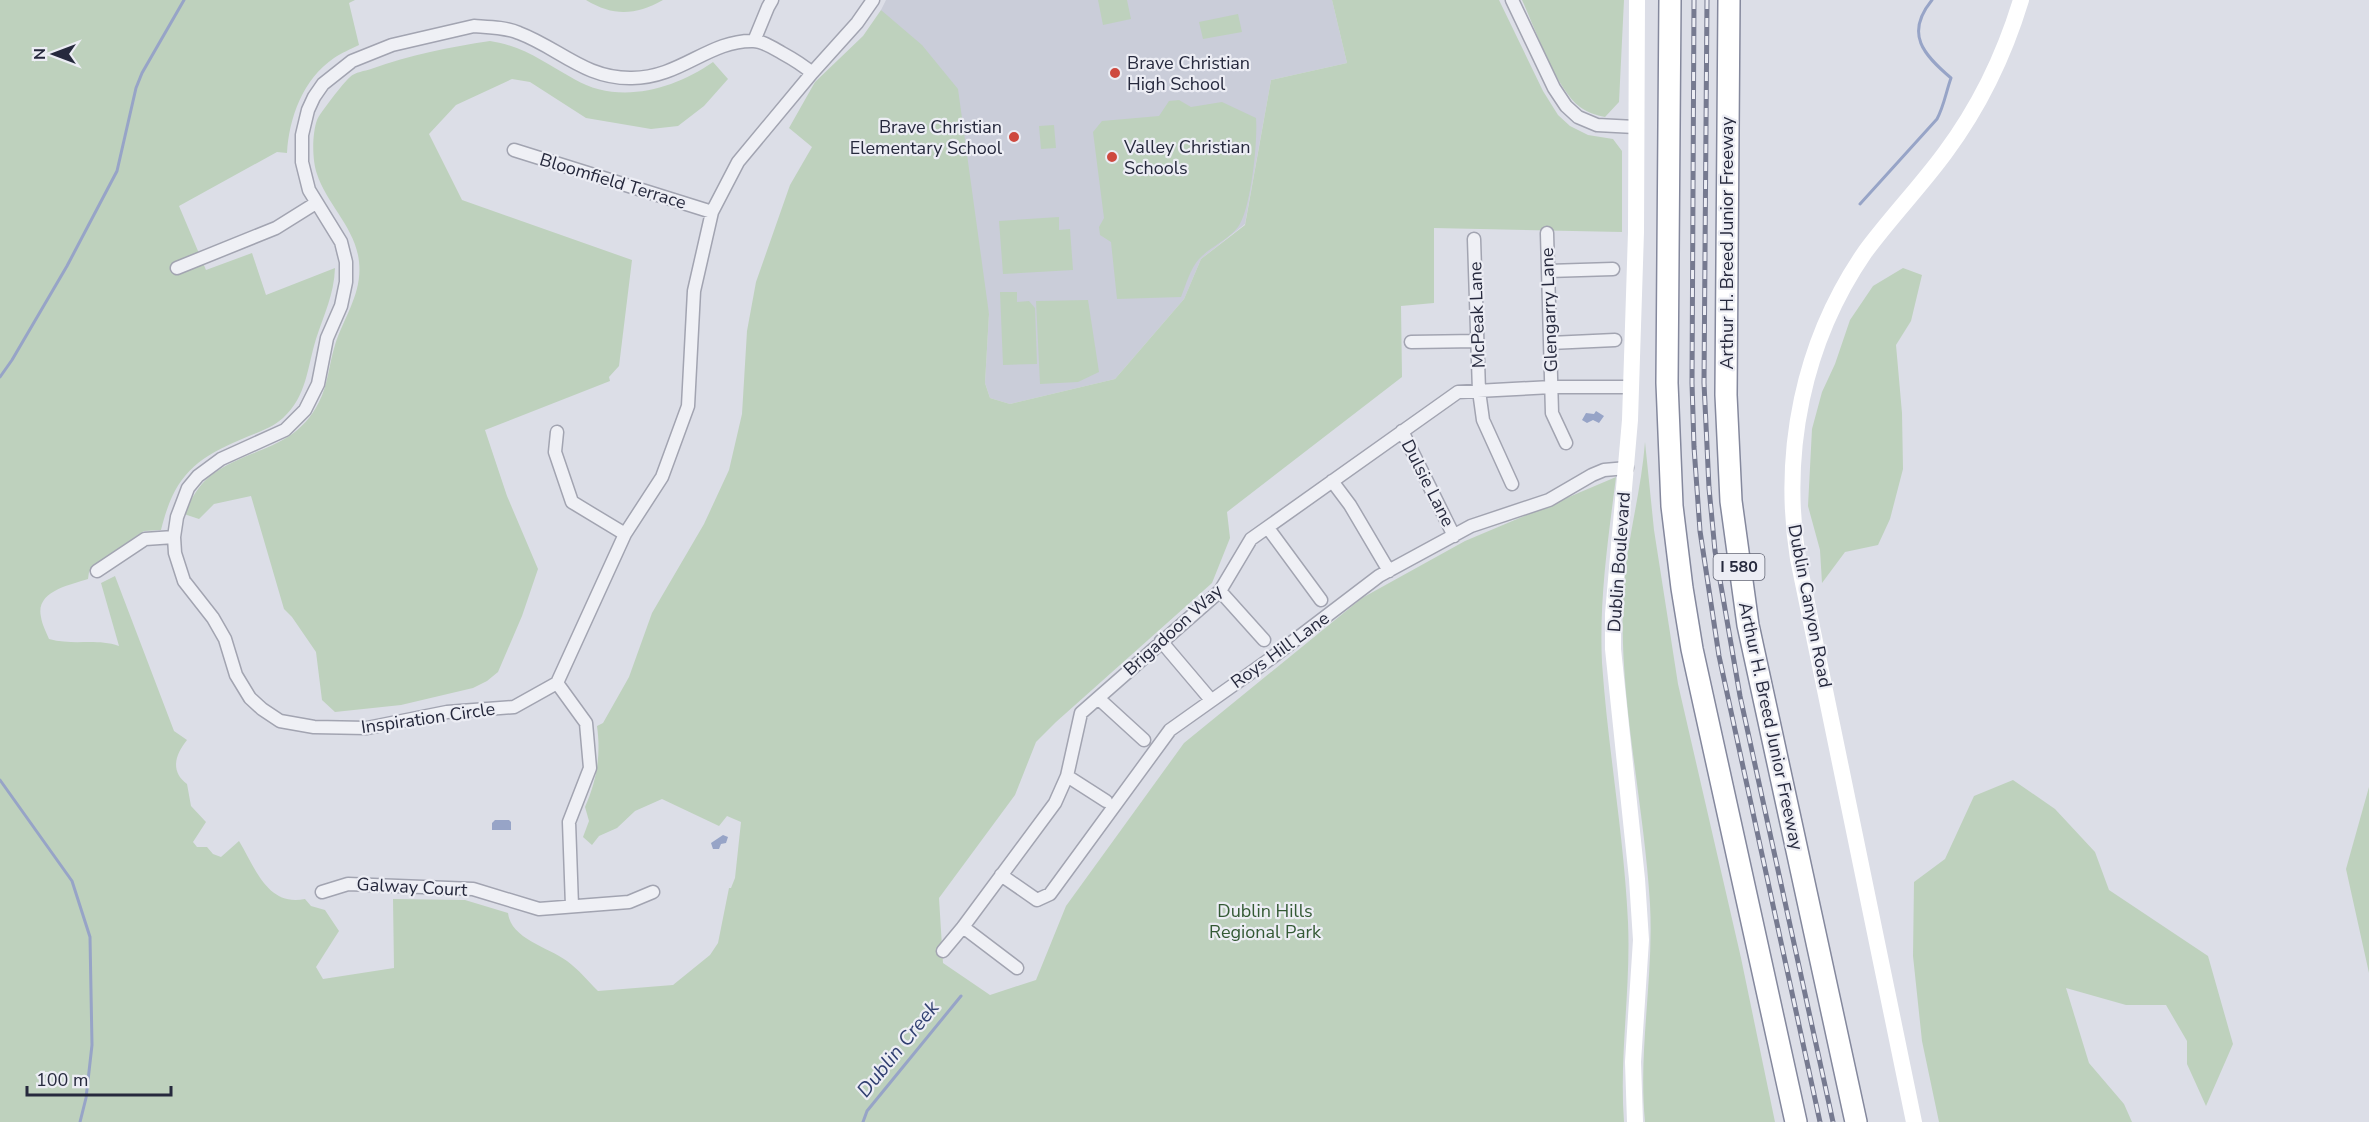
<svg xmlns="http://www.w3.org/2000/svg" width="2369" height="1122" viewBox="0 0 2369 1122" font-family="'Nunito Sans',sans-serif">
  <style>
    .built { fill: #cacdd9 }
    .green { fill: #bed1bd }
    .water { fill: #97a4c7 }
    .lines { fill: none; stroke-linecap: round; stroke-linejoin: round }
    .stream { stroke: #97a4c7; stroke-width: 3 }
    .street-casing { stroke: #a2a4b1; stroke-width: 15 }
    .highway-casing { stroke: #84889d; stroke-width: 24 }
    .street { stroke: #eff0f5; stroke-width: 12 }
    .secondary { stroke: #fff; stroke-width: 16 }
    .highway { stroke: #fff; stroke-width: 21 }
    .rail-casing { stroke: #767a90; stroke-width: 5 }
    .rail { stroke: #ecedf4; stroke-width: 3; stroke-dasharray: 9; stroke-linecap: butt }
    .poi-dot { fill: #ce493f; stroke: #ecedf4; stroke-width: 2 }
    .labels { text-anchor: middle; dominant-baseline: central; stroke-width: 4.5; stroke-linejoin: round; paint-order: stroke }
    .shield { fill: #ecedf4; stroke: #616474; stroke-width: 1.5 }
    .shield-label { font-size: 16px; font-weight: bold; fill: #26293d }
    .poi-label { font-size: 18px; fill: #26293d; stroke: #ecedf4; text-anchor: start }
    .street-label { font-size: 18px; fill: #26293d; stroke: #ecedf4 }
    .park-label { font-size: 18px; fill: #335934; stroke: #ecedf4 }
    .water-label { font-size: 20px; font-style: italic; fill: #303f71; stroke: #ecedf4 }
  </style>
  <rect width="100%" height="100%" fill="#dcdee7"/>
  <path class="built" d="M886,0H1332L1347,63L1271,80L1245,224L1201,259L1184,299L1115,379L1010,404L990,398L985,383L989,314L881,10Z"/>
  <path class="green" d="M0,0H355L349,3L359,45C351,49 341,53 334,58C303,79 289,118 287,153L277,152L179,206L206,270L252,253L266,295L335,268C334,295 324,314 316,339C307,368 307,396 283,418C272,428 256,433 242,439C194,459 174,477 161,530L144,531L94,565L89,572L88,579C70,585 35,591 41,617C42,624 46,632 49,639C75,646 95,638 119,646L101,583L115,576L174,731L187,740C175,755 170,771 187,784L191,806L206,822L193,842L197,847H207L213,854L221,857L239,841C255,867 267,907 305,899L311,906L325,910L339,931L316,967L323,979L394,968L393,899L465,900L508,913C511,939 548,947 567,961C578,969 588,981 598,991L673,985L710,955L718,943L729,888H731L735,878L741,822L727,816L719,826L662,799L635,811L617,828L599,836L592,845L583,837L589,821L585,807C597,780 601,755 597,726L603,723L629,677L652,613L704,524L729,470L742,414L747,331L756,282L790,185L812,147L789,128L815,82L863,36L881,10L922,45L958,89L989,314L985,383L990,398L1010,404L1115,379L1184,299L1201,259L1245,225L1271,80L1347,63L1332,0H1499L1543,91L1558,115L1570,126L1588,135L1613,139L1622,151V232L1434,228V303L1401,306L1402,377L1227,512L1230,538L1212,583L1056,722L1036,742L1015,795L939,898L943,963L990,995L1036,980L1066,906L1184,743L1362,598L1465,541L1616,477C1608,540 1599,600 1602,663C1608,750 1624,835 1628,922C1631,989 1619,1055 1624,1122H0Z
    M586,0H663C636,15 614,17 586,0Z
    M1098,0H1127L1131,19L1103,25Z
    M1522,0H1624L1619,102L1605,117C1596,115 1588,113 1580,107C1556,89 1535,28 1522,0Z
    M1238,14L1242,32L1203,39L1199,22Z
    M490,41C524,46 545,63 574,79C618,105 673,90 713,62L728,79L704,106L678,126L651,129L586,118L530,82L512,79L456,105L429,134L462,200L632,260L619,366L609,377L610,381L485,430L507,496L538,569L522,616L498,672L487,681L473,688L401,705L335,712L322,700L316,652L292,617L284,609L251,496L214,504L199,519L184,514C191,500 197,487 209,477C247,446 293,453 319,402C328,385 329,364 335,345C345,314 365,290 358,255C352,225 326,202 317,174C312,160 312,134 317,120C320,113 344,82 350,77C355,72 365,71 371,69C410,55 450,47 490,41Z
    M1179,100L1191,107L1222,102L1256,118C1258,140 1251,210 1238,227C1228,240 1210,247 1199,259C1190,269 1186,285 1181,297L1117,299L1111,242L1100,235L1099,227L1104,218L1093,132L1102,121L1159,116L1169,101Z
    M1054,125L1056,148L1041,149L1039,126Z
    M1059,217V230L1070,229L1073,270L1003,274L999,221Z
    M1903,268L1922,275L1911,321L1896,345L1902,413L1903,469L1890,519L1878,545L1845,552L1822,583L1820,550L1808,506L1812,429L1822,392L1835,364L1850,320L1873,286Z
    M1000,292H1017V302L1029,301L1035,308L1037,364L1003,365Z
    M1088,300L1099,372L1078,382L1040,384L1036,301Z
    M1645,442L1654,530L1678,684L1741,958L1775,1122H1645C1638,1049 1654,977 1650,904C1644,802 1619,701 1623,600C1625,546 1641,495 1645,442Z
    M2013,780L2055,809L2095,852L2109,890L2208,956L2233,1044L2206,1106L2187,1064V1041L2166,1005H2126L2066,988L2089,1063L2124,1104L2132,1122H1939L1922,1041L1913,956L1914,882L1945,859L1974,796Z
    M2369,787V973L2346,869Z"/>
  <path class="water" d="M1596,411L1604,416L1599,423L1593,420L1587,423L1582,420L1586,413L1594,414Z
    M495,820H509L511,822V830H492V823Z
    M723,835L728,837L726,843L721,844L719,849H713L711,843Z"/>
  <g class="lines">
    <path class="stream" d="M1860,204L1937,119C1944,106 1946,92 1951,78C1924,55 1904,34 1932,0
      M0,377L12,360L67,266L117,171L136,88L142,73L184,0
      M0,780L72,881L90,937L92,1045L86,1098L80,1122
      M863,1122L867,1111L961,996"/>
    <g class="street-casing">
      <path id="street" d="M1512,0L1554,88L1566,106L1578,117L1597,125L1635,127
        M474,26C489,27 505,27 519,33C559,48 585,79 632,78C680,78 709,40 753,41C763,41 773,48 782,53C793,59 803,65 812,73L738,162L712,212L694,291L688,406L662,477L625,534L557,683L514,707L447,712L367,728L314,727L280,721L262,709L250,698L236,675L225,639L213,618L184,581L175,553L174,537L177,517L188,488L198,476L221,459L285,430L305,410L318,384L327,338L341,306L346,282V262L341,242L309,190L302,162V135L308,110L314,97L323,84L352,61L392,45Z
        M754,41L768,7L772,0
        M812,73L857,23L873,0
        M514,150L712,212
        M1547,233L1552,413L1566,443
        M1474,239L1479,391L1483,420L1512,484
        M177,268L276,228L316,203
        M1548,271L1613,269
        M1411,342L1477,341
        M1550,343L1615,340
        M1402,431L1454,536
        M557,432L555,452L572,502L625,534
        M1332,481L1350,505L1389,571
        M1268,528L1321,600
        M97,571L145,539L174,537
        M1220,591L1264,640
        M1161,641L1211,700
        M557,683L586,723L590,768L569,822L572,906
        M1098,698L1144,740
        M1067,776L1106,801
        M1001,875L1037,900L1050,894L1170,730L1270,659L1379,576L1471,526L1549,500L1592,475L1604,470L1627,468
        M322,892L348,884L473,889L539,909L629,902L653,892
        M963,927L1017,968
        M943,951L963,927L1055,803L1067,776L1081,713L1220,591L1251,539L1458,392L1552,387H1631"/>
    </g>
    <g class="highway-casing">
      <path id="highway" d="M1670,0L1667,383L1672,506L1682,588L1692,649L1796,1122
        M1729,0L1726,395L1731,501L1748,625L1856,1122"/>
    </g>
    <use href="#street" class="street"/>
    <path class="secondary" d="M1635,1122L1633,1062L1641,940L1637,879L1613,649V614L1630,420L1636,232L1637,0
      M1914,1122L1798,559C1781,452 1803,342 1865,252C1890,218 1920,187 1945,153C1980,106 2004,56 2021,0"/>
    <use href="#highway" class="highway"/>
    <g class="rail-casing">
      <path id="rail" d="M1694,0L1692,383L1694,447L1700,531L1719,656L1820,1122
        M1707,0L1704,383L1709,488L1715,551L1740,696L1833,1122"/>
    </g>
    <use href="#rail" class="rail"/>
  </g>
  <g class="poi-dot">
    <circle cx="1115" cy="73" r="6"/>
    <circle cx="1014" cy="137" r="6"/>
    <circle cx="1112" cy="157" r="6"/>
  </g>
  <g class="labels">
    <rect class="shield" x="1713.5" y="554" width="51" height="26" rx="4.5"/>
    <g class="shield-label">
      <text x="1739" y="567">I 580</text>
    </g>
    <g class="poi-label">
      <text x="1127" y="63">Brave Christian<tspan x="1127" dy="21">High School</tspan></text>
      <text x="1002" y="127" text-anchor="end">Brave Christian<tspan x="1002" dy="21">Elementary School</tspan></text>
      <text x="1124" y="147">Valley Christian<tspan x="1124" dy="21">Schools</tspan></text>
    </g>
    <g class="street-label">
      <text transform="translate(613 181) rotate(17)">Bloomfield Terrace</text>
      <text transform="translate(1727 243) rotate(-90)">Arthur H. Breed Junior Freeway</text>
      <text transform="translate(1549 310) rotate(-92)">Glengarry Lane</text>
      <text transform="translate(1477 315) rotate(-92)">McPeak Lane</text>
      <text transform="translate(1428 483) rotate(63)">Dulsie Lane</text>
      <text transform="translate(1619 562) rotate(-86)">Dublin Boulevard</text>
      <text transform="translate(1810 606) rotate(79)">Dublin Canyon Road</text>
      <text transform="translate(1173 630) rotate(-42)">Brigadoon Way</text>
      <text transform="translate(1280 650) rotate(-36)">Roys Hill Lane</text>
      <text transform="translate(428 718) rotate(-8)">Inspiration Circle</text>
      <text transform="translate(1771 726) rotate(78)">Arthur H. Breed Junior Freeway</text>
      <text transform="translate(412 887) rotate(3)">Galway Court</text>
    </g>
    <g class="park-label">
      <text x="1265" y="911">Dublin Hills<tspan x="1265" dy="21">Regional Park</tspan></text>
    </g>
    <g class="water-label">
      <text transform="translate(898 1049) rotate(-51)">Dublin Creek</text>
    </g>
  </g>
  <g transform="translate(54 54) rotate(270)" stroke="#ecedf4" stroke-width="4.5" paint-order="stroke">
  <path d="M0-4.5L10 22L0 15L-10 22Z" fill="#26293d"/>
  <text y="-9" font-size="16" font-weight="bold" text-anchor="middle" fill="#26293d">N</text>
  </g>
  <path d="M27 1086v9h144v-9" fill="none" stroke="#26293d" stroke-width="3"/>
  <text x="36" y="1086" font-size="18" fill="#26293d" stroke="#ecedf4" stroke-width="4.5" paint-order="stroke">100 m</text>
</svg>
